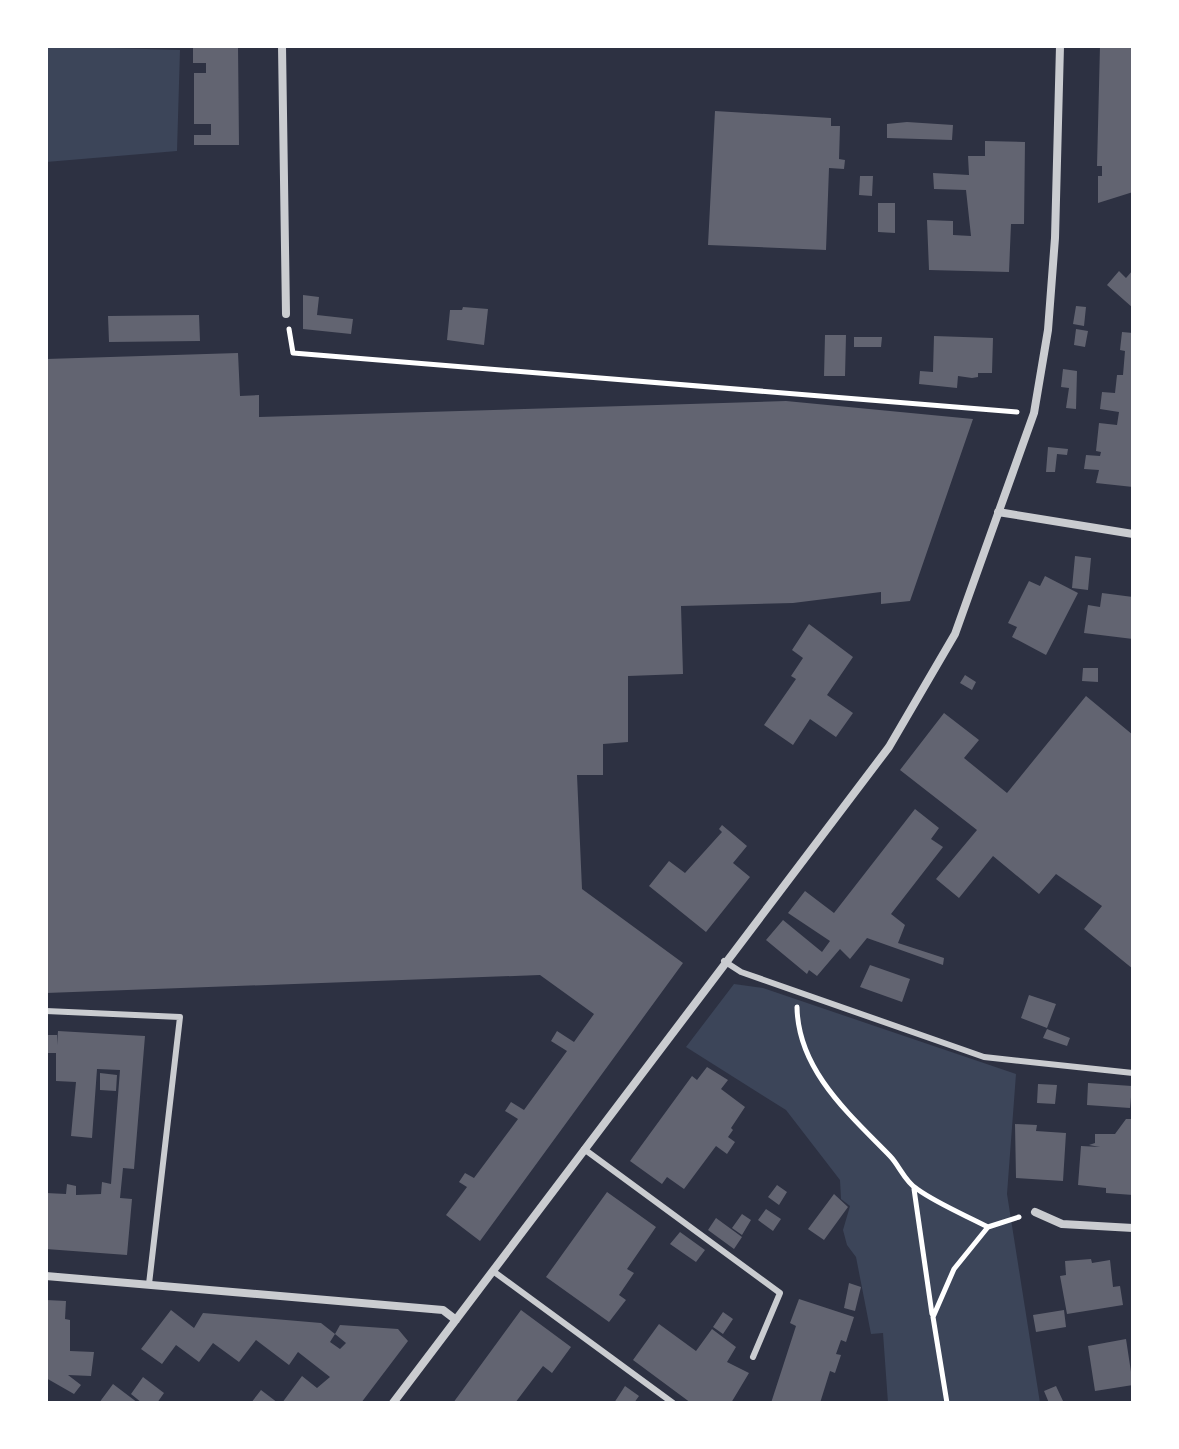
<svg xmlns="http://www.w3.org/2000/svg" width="1179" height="1449" viewBox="0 0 1179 1449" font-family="'Varela Round',sans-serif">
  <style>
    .green { fill: #3c4559 }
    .building { fill: #626471 }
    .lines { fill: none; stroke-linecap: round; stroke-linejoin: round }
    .path { stroke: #fff; stroke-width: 5 }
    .service { stroke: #caccd0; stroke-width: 6 }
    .minor { stroke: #caccd0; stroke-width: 8 }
  </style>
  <rect width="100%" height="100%" fill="#2d3142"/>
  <path class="green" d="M46,46L180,50L177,151L46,162Z
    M734,984L763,988L1016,1074L1007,1194L1040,1403H888L883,1333L871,1334L856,1257L847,1245L843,1230L850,1206L841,1199L840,1180L786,1110L686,1047Z"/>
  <path class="building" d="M193,46H238L239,145H194V135H211V124H194V73H206V63H193Z
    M1100,46H1133V192L1098,203V176H1102V166H1097Z
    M715,111L831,118V126H840L839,159L845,160L844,169L829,168L826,250L708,245Z
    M907,122L953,125L952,140L887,138V124Z
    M985,141L1025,142L1024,224H1011L1009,272L929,270L927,220L953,221V235L971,236L966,190L934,189L933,173L969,175L968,156H985Z
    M860,176H873L872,196L859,195Z
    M878,203H895V233L878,232Z
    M1133,270V308L1107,285L1119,271L1126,278Z
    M303,295L319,297L317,315L353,319L351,334L303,329Z
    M1076,306L1086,307L1084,326L1073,324Z
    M463,307L488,309L484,345L447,340L450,310H462Z
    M199,315L200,341L109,342L108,316Z
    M1076,329L1088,331L1085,347L1074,345Z
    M1122,332L1133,333V487L1096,483L1099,470L1084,469L1086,455L1100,456L1101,452L1096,451L1099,423L1117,425L1119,412L1100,409L1102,392L1115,393L1117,375H1123L1125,351L1120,350Z
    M825,335H846L845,376H824Z
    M934,336L993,338L992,373H978V377L972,378L958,376L957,388L919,384L920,371L933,372Z
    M854,337H882L881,347H854Z
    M238,353L240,396L259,395V417L786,401L973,419L910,601L881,604V592L793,603L681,606L683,674L628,676V742L603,744V775H577L582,889L683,963L480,1241L446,1215L467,1187L459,1182L465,1173L474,1178L518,1119L505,1111L511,1102L524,1110L567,1051L551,1041L557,1031L574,1042L594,1014L540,975L46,993V359Z
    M1063,369L1077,371L1076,409L1066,408L1069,388L1061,387Z
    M1048,447L1068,449L1067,455L1057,454L1055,472H1046Z
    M1075,556L1091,558L1088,590L1072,588Z
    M1045,576L1078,593L1046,655L1012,637L1017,627L1008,623L1029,581L1040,586Z
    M1102,593L1133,597V639L1084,633L1088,605L1100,607Z
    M809,624L853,657L827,695L853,713L836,737L810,719L793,745L764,725L796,679L791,676L803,658L792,650Z
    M1083,668H1098V682L1082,681Z
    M965,675L976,682L972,690L960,683Z
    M1086,696L1133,735V969L1084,929L1102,906L1056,874L1039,894L993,856L959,898L936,879L977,830L900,770L944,713L979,740L964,758L1007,793Z
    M915,809L939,828L931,839L943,847L891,914L905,925L898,943L944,958L943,965L867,938L850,959L840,949L817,976L809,970L807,974L766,940L783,920L822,952L830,941L788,913L805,891L834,913Z
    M722,825L747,846L733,863L750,877L706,932L649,886L669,861L685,873L722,832L719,829Z
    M870,965L910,979L902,1002L860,987Z
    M1029,995L1056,1004L1047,1028L1021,1018Z
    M1047,1029L1070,1038L1067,1046L1043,1038Z
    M58,1031L145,1036L134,1169L123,1168L120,1198L132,1199L127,1255L46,1249V1193L66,1194L67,1184L76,1186V1195L101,1194L102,1182L111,1184L120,1070L97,1069L92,1138L71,1136L76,1082L56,1081V1053H46V1035H57V1045Z
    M707,1067L728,1080L721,1089L745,1107L731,1128L733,1130L728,1137L735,1142L727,1154L716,1146L684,1189L667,1177L662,1184L630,1161L692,1076L697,1080Z
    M100,1073L117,1075L116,1091L100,1090Z
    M1088,1083L1132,1086L1130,1108L1087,1105Z
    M1038,1084L1057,1085L1055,1104L1037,1103Z
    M1126,1119H1133V1195L1106,1193V1188L1078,1185L1081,1146L1100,1147L1089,1145L1095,1143V1134H1115Z
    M1015,1124L1037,1125L1036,1131L1066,1133L1063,1181L1016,1178Z
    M777,1185L787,1192L779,1205L768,1197Z
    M607,1192L656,1227L627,1269L634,1273L619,1295L626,1300L609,1322L546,1277Z
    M834,1194L848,1207L824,1240L808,1229Z
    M766,1209L781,1219L773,1231L758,1220Z
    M742,1214L751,1220L742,1235L732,1228Z
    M716,1218L742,1237L734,1249L708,1230Z
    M680,1232L705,1250L696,1262L670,1244Z
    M1091,1259L1092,1263L1110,1260L1113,1287L1120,1286L1123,1305L1067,1314L1060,1276L1066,1275L1065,1261Z
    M849,1283L861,1287L855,1311L844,1308Z
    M799,1299L854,1317L846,1342L841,1340L836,1354L841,1355L835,1373L830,1371L820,1403H771L796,1326L790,1323Z
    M46,1300L66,1301L65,1319L70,1320V1351L94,1352L91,1376L68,1375L81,1385L74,1394L46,1378Z
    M171,1310L194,1328L203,1313L321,1323L335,1334L330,1342L340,1349L346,1343L335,1334L340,1325L398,1329L408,1341L361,1403H282L302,1376L317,1388L330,1377L298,1352L289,1365L256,1340L239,1362L213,1343L199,1362L176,1345L162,1364L141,1349Z
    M521,1310L571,1347L552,1373L543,1366L515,1403H453Z
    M1064,1310L1066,1327L1036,1332L1033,1315Z
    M723,1312L733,1319L723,1334L713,1327Z
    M659,1324L696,1351L712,1329L736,1347L727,1362L749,1373L731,1403H691L633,1360Z
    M1126,1339L1133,1385L1095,1391L1088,1346Z
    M143,1377L164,1393L157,1403H142L131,1394Z
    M113,1384L138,1403H99Z
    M625,1386L639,1396L634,1403H614Z
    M1056,1386L1063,1401L1049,1403L1044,1391Z
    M261,1390L278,1403H251Z"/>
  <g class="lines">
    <path class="path" d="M289,329L293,353L1017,412
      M797,1007C798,1070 849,1114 890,1156C899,1165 905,1182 917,1189C938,1204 965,1215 988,1227L954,1269L933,1317L947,1403
      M914,1189L932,1314
      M988,1227L1019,1217"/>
    <path class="service" d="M724,961L741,972L984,1057L1133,1073
      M46,1011L180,1017L149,1284
      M584,1149L780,1293L753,1357
      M493,1271L673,1403"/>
    <path class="minor" d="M282,46L286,314
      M998,512L1133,534
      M1035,1212L1062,1224L1133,1228
      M46,1276L443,1310L456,1320
      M393,1403L889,747L955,634L1034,413L1048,330L1055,238L1060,46"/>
  </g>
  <rect width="1179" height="1449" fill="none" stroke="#ffffff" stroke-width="96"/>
</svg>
